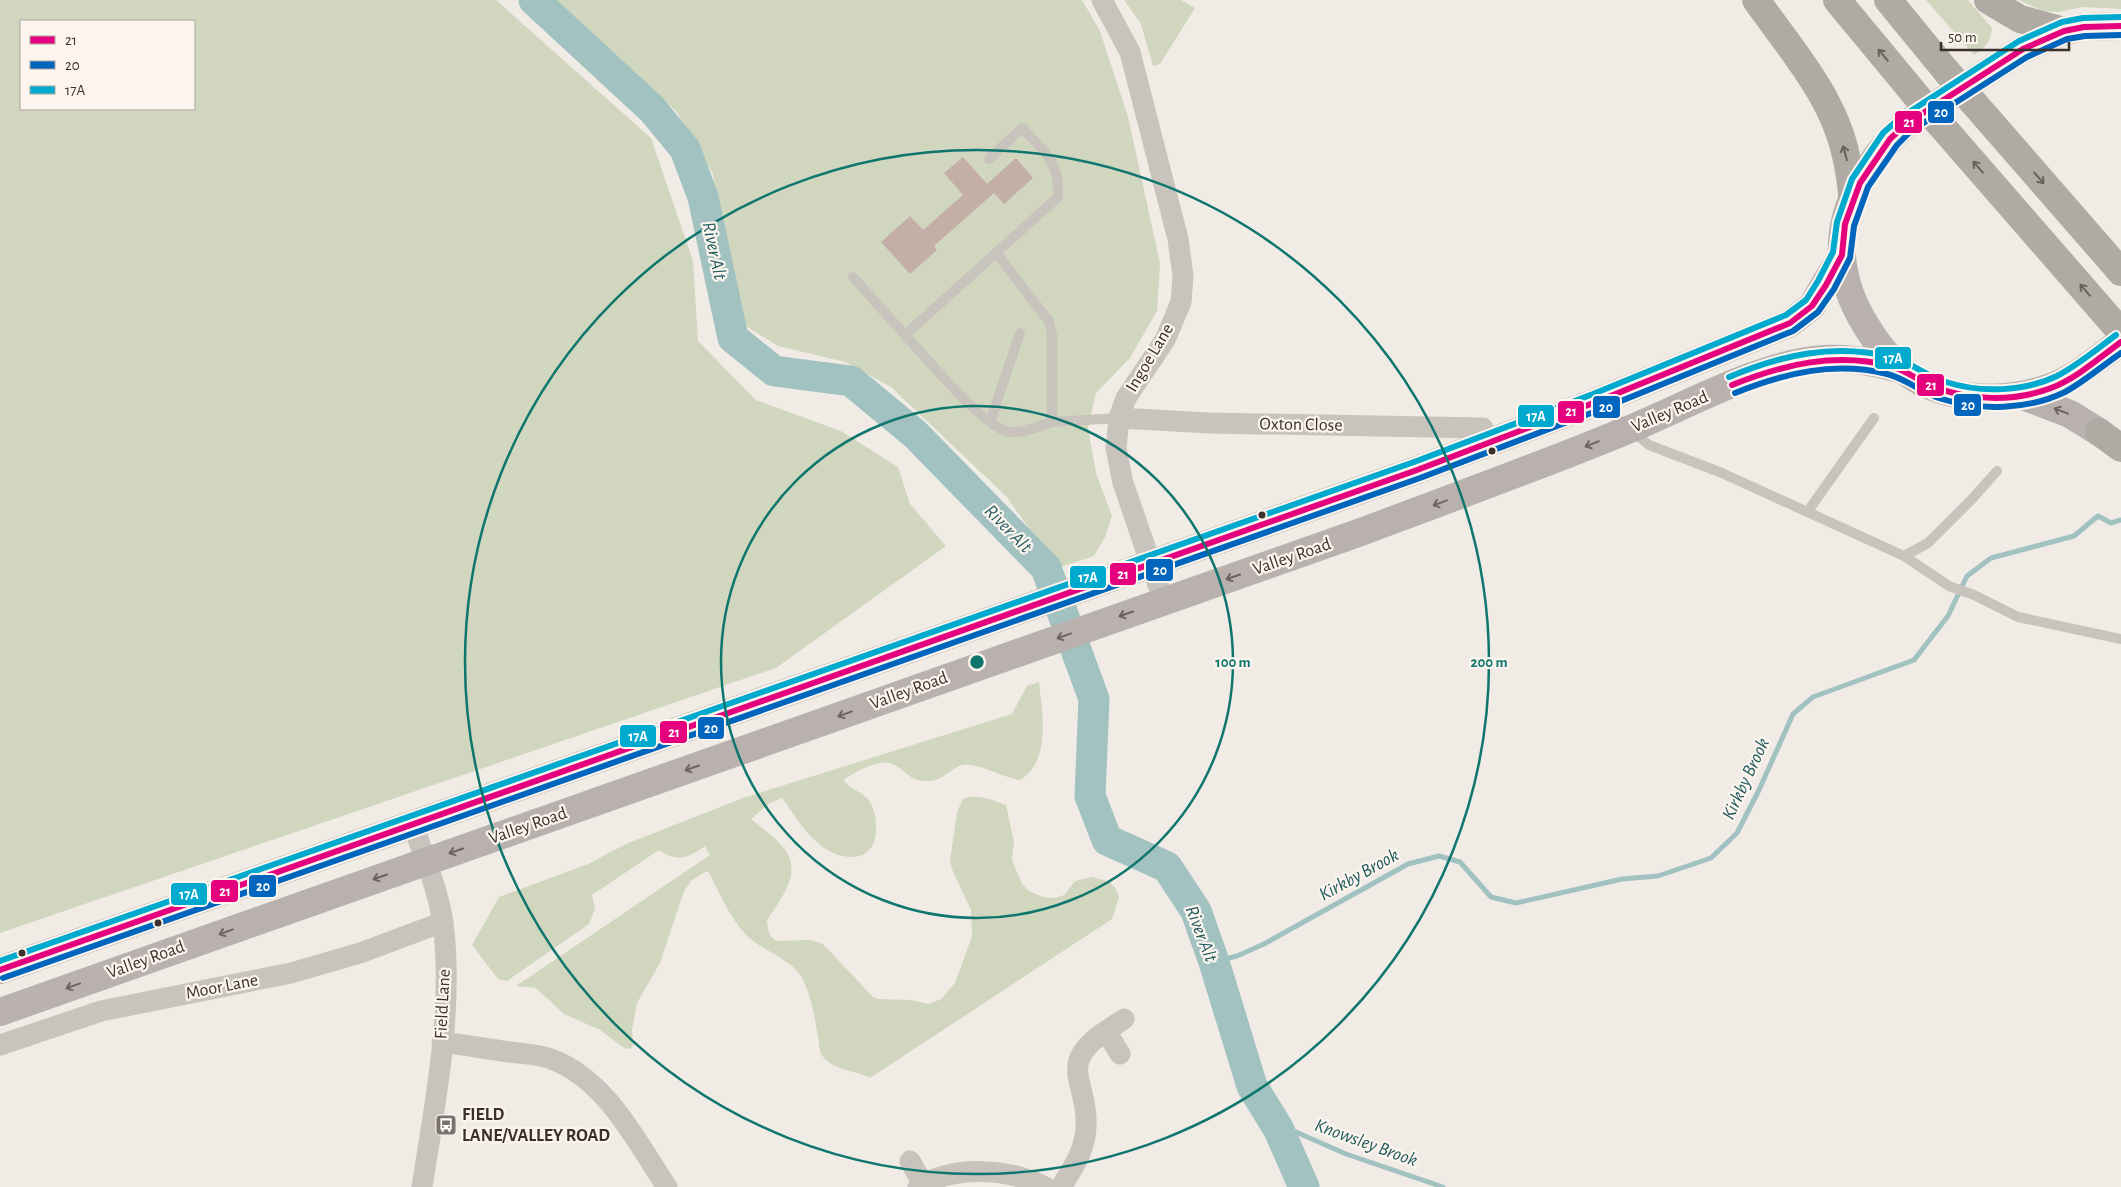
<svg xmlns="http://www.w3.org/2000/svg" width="2121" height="1187" viewBox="0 0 2121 1187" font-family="'Alegreya Sans',sans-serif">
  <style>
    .green { fill: #d1d6bf; fill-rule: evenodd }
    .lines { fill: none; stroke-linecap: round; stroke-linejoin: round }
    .stream { stroke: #a1c2c1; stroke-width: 5 }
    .river { stroke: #a1c2c1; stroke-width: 31 }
    .building { fill: #c3afa7 }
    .service { stroke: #c9c3be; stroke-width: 10 }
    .minor { stroke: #c9c3be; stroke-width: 21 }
    .primary { stroke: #b8b1ad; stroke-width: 28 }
    .motorway { stroke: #afaaa4; stroke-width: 28 }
    .motorway-bridge { stroke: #afaaa4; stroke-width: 28 }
    .bus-1-casing { stroke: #fbf5ee; stroke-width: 10 }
    .bus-2-casing { stroke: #fbf5ee; stroke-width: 10 }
    .bus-3-casing { stroke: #fbf5ee; stroke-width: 10 }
    .bus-1 { stroke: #e5007d; stroke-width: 6 }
    .bus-2 { stroke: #0065bd; stroke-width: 6 }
    .bus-3 { stroke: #00a9ce; stroke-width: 6 }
    .oneway { stroke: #69615b }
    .oneway2 { stroke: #6d645f }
    .ring { fill: none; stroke: #0f766e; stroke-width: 2.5 }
    .bus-dot { fill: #3b302b; stroke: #fbf5ee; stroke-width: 2 }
    .labels { text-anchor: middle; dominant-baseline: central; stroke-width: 4.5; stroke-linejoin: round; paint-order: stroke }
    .street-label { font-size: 18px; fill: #3b302b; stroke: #fbf5ee }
    .poi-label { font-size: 18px; font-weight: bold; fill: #3b302b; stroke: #fbf5ee; text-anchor: start }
    .water-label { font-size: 19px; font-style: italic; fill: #1f5a5e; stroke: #fbf5ee }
    .centre { fill: #0f766e; stroke: #fbf5ee; stroke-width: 2.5 }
    .ring-label { font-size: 15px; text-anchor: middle; font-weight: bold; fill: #0f766e; stroke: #fbf5ee; stroke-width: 4.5; stroke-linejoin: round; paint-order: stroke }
    .line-badge { stroke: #fbf5ee; stroke-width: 2 }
    .badge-label { font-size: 14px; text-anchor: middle; font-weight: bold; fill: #fff }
  </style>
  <rect width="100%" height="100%" fill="#f0ebe5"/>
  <path class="green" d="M0,0H496L651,138L693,261L698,341L756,400L841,431L898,467L910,504L946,546L776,668L0,933ZM21,21H194V109H21Z
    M554,0H1082L1100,31L1128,117L1160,263L1157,311L1130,358L1096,393L1088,428L1096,473L1112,516L1105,537L1094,556L1057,568L1006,496L891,387L845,362L778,346L741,323L728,265L713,174L677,112Z
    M1124,0H1181L1195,8L1160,64L1153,66L1141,24Z
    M1926,0H1968L1992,28C1991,42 1985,48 1974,55Z
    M2019,0H2121V9L2082,7L2058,12L2043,11Z
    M1039,682C1042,713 1052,760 1020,780C1005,778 974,761 962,765C950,769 943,781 928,781C912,781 909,775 898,767C882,755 860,770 845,779L844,781C851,790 864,792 870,802C875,810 876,820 876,828C877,861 847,863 824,848C806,835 795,816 782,798L770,803L751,819C761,828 774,836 783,847C804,873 781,898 767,920C768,929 768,937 777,941L810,940L823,944L873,997L878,999L911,1000L929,1004L941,999L955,983L972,936L971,910L953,872L950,861L957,812L963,799C977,793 992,800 1006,805L1014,842L1012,860L1022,884L1029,891L1043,897L1056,898L1064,895L1075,881L1092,877L1110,882L1115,888L1119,897L1112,919L870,1078C856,1070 837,1071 825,1059C817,1051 820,1041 817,1031C814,1013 810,992 801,976C791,959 761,950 746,935C730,918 720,894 709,873L707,871L692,880L684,891L660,963L637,1003L632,1030L633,1045L631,1049L624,1048L600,1030L564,1014L536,988L516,986L710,855L705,846C688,858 678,863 659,850L592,895L595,909L589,924L507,981L498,979L472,945L499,897L588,864L626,844L743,798L1012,714L1027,686Z"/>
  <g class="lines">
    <path class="stream" d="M1214,962L1237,956L1264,944L1408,864L1439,856L1460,862L1491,897L1516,903L1622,879L1658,876L1711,858L1737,833L1759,790L1793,714L1813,697L1914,660L1948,616L1967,576L1991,558L2074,536L2098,516L2111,523L2121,520
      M1278,1128L1296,1132L1346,1154L1443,1187"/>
    <path class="river" d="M534,0L652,109L685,149L703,197L733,338L774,371L851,381L915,434L1046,568L1094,699L1090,796L1107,840L1167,867L1196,911L1214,962L1252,1086L1278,1128L1304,1187"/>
  </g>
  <path class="building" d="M963,157L987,184L1016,158L1033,178L1004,204L994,193L934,246L937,250L910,274L881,242L910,216L923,230L963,195L944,173Z"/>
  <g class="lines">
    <path class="service" d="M989,159L1022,128C1044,151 1060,162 1058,197L996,253L1049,321L1052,335V422L1119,418
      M853,277L905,335L996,253
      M905,335C924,355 986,431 1011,432C1024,433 1039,426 1052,422
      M1598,403L1649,445L1722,473L1904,556L1949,586L1974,595L2018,617L2121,639
      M990,422L1020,333
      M1808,511L1874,418
      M1904,556L1928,543L1973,498L1997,471"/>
    <path class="minor" d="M1102,0L1130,52L1178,239L1183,276L1181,302L1165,340L1126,398L1119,418L1116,448L1123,483L1164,602
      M1119,418L1209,423L1483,428
      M413,825C424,857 438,889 443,923C454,1008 435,1103 422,1187
      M442,1042C465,1045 487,1049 510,1052C524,1054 538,1054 551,1059C606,1079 636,1141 667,1187
      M0,1045L101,1011L291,973L360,953L443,922
      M1120,1054L1106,1031L1124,1019
      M910,1161L923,1184
      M918,1187C956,1165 1007,1168 1045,1187
      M1061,1187C1073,1168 1085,1151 1086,1127C1089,1082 1055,1065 1106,1031"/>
    <path class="primary" d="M2121,26L2084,27L2064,31L2023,49L1906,124C1870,157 1839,206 1842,256C1844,281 1852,303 1865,324C1875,341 1887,357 1903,370C1943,402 2005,404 2051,387C2076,378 2099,357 2121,342
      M2020,395L2070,414L2099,432
      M0,970L1417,470L1596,402L1790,323L1812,306L1842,255
      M0,1012L1361,532C1451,498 1541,466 1630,429C1686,406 1755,367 1814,360C1845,356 1873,362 1903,370"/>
    <path class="motorway" d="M1756,0C1790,48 1834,97 1846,156C1850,171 1851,186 1853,201
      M1837,0L1914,93
      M1888,0L1947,72
      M1988,0L2020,19L2064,31
      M1972,101L2121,272
      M1939,123L2121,332
      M2099,432L2121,448"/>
    <path class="motorway-bridge" d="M1947,72L1972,101
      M1914,93L1939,123"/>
    <g class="bus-1-casing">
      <path id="bus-1" d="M1732,385C1784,364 1836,352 1891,366C1906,370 1918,381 1932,386C1969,401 2014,402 2051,388C2077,378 2099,358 2121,342
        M0,970L1417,470L1596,402L1790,323L1812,306L1826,285L1842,255L1845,224L1860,183L1890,139L1906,124L2023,49L2064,31L2084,27L2121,26"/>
    </g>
    <g class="bus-2-casing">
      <path id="bus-2" d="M1735,393C1785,373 1834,361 1887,374C1907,379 1922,393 1942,399C1980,411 2028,410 2065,392C2085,381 2102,366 2121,353
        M3,978L1420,478L1599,410L1793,331L1818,312L1834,289L1850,258L1854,226L1868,187L1897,145L1911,131L2027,57L2067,39L2085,36L2121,35"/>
    </g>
    <g class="bus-3-casing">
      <path id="bus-3" d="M1729,377C1781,355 1834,343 1891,357C1911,362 1926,376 1946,382C1980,393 2024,392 2057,376C2078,365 2097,349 2116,335
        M0,961L1414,462L1593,394L1786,315L1806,300L1818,281L1833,252L1837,222L1852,179L1883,133L1900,118L2019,41L2062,22L2083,18L2121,17"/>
    </g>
    <use href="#bus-1" class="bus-1"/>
    <use href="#bus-2" class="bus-2"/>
    <use href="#bus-3" class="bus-3"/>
  </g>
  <defs><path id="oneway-shaft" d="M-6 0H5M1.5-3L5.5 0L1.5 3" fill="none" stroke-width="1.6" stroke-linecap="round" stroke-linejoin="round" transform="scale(1.25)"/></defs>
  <g class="oneway">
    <use href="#oneway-shaft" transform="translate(1883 55) rotate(-130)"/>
    <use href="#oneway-shaft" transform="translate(1845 153) rotate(-105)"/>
    <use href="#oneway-shaft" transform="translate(1978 167) rotate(-131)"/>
    <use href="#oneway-shaft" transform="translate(2039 178) rotate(49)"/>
    <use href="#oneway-shaft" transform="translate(2085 290) rotate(-131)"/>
  </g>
  <g class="oneway2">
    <use href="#oneway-shaft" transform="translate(2061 411) rotate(-159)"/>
    <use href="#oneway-shaft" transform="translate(1592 444) rotate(158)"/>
    <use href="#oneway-shaft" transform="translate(1440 503) rotate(160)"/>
    <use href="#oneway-shaft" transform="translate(1233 577) rotate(161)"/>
    <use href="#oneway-shaft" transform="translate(1126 614) rotate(161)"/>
    <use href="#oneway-shaft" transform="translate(1064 636) rotate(160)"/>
    <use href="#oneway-shaft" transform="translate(845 714) rotate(160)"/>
    <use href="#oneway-shaft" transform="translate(692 768) rotate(161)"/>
    <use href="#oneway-shaft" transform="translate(456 851) rotate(161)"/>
    <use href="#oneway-shaft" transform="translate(380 877) rotate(161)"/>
    <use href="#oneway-shaft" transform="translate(226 932) rotate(160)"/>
    <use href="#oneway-shaft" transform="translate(73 986) rotate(160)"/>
  </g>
  <g class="ring">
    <circle cx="977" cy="662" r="256"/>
    <circle cx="977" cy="662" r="512"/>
  </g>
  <defs>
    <g id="bus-square" transform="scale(1.125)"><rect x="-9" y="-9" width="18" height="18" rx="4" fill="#7a716c" stroke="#fbf5ee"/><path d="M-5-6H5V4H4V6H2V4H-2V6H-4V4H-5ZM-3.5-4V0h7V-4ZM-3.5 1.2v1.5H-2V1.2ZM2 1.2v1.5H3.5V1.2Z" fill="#fff"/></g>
  </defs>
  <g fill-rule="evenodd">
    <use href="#bus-square" x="446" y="1125"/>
  </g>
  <g class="bus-dot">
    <circle cx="1492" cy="451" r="4.5"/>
    <circle cx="1262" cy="515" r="4.5"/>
    <circle cx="158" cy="923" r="4.5"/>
    <circle cx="22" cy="953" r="4.5"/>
  </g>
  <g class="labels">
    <g class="street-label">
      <text transform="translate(1150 358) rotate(-59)">Ingoe Lane</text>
      <text transform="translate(1670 412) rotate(-23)">Valley Road</text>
      <text transform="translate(1301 425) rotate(1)">Oxton Close</text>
      <text transform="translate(1292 557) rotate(-19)">Valley Road</text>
      <text transform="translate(909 691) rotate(-20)">Valley Road</text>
      <text transform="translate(528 826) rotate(-19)">Valley Road</text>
      <text transform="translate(146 960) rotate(-20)">Valley Road</text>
      <text transform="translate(222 987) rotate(-11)">Moor Lane</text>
      <text transform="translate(443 1004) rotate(-87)">Field Lane</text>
    </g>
    <g class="poi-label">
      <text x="462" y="1115">FIELD<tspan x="462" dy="21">LANE/VALLEY ROAD</tspan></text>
    </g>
    <g class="water-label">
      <text transform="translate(714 251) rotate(78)">River Alt</text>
      <text transform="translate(1008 529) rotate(46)">River Alt</text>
      <text transform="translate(1746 779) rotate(-65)">Kirkby Brook</text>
      <text transform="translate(1359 875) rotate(-29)">Kirkby Brook</text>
      <text transform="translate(1201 934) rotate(69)">River Alt</text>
      <text transform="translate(1366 1143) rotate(20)">Knowsley Brook</text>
    </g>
  </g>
  <circle cx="977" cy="662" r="8" class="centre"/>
  <g class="ring-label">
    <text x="1233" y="667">100 m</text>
    <text x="1489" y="667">200 m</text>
  </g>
  <g class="line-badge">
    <rect x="1927" y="100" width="28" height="24" rx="5" fill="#0065bd"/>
    <rect x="1894" y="110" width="29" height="24" rx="5" fill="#e5007d"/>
    <rect x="1874" y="346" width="38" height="24" rx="5" fill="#00a9ce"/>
    <rect x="1916" y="373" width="29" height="24" rx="5" fill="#e5007d"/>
    <rect x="1953" y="393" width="29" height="24" rx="5" fill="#0065bd"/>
    <rect x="1592" y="395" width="29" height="24" rx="5" fill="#0065bd"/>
    <rect x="1557" y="400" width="28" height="24" rx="5" fill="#e5007d"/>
    <rect x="1517" y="404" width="38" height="24" rx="5" fill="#00a9ce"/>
    <rect x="1145" y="558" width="29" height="24" rx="5" fill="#0065bd"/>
    <rect x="1109" y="562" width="28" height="24" rx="5" fill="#e5007d"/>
    <rect x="1069" y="565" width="38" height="24" rx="5" fill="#00a9ce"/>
    <rect x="697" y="716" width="28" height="24" rx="5" fill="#0065bd"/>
    <rect x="659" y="720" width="29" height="24" rx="5" fill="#e5007d"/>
    <rect x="619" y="724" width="38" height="24" rx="5" fill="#00a9ce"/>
    <rect x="248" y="874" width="29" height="24" rx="5" fill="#0065bd"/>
    <rect x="210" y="879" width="29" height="24" rx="5" fill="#e5007d"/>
    <rect x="170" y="882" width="38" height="24" rx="5" fill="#00a9ce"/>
  </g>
  <g class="badge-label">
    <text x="1941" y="117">20</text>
    <text x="1909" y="127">21</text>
    <text x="1893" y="363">17A</text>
    <text x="1931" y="390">21</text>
    <text x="1968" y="410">20</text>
    <text x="1606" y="412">20</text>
    <text x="1571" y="416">21</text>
    <text x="1536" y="421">17A</text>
    <text x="1160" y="575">20</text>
    <text x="1123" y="579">21</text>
    <text x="1088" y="582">17A</text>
    <text x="711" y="733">20</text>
    <text x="674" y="737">21</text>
    <text x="638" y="741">17A</text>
    <text x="263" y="891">20</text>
    <text x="225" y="896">21</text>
    <text x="189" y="899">17A</text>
  </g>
  <rect x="20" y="20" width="175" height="90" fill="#fbf5ee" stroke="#aea6a0"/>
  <rect x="30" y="36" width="25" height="8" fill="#e5007d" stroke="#aea6a0"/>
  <text x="65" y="45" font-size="15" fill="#3b302b">21</text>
  <rect x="30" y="61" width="25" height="8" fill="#0065bd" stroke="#aea6a0"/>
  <text x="65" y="70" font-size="15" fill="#3b302b">20</text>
  <rect x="30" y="86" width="25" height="8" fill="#00a9ce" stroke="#aea6a0"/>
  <text x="65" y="95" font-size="15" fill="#3b302b">17A</text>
  <path d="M1941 42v8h128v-8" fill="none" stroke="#3b302b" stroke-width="2.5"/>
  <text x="1948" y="42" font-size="15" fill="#3b302b" stroke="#fbf5ee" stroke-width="4" paint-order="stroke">50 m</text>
</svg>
